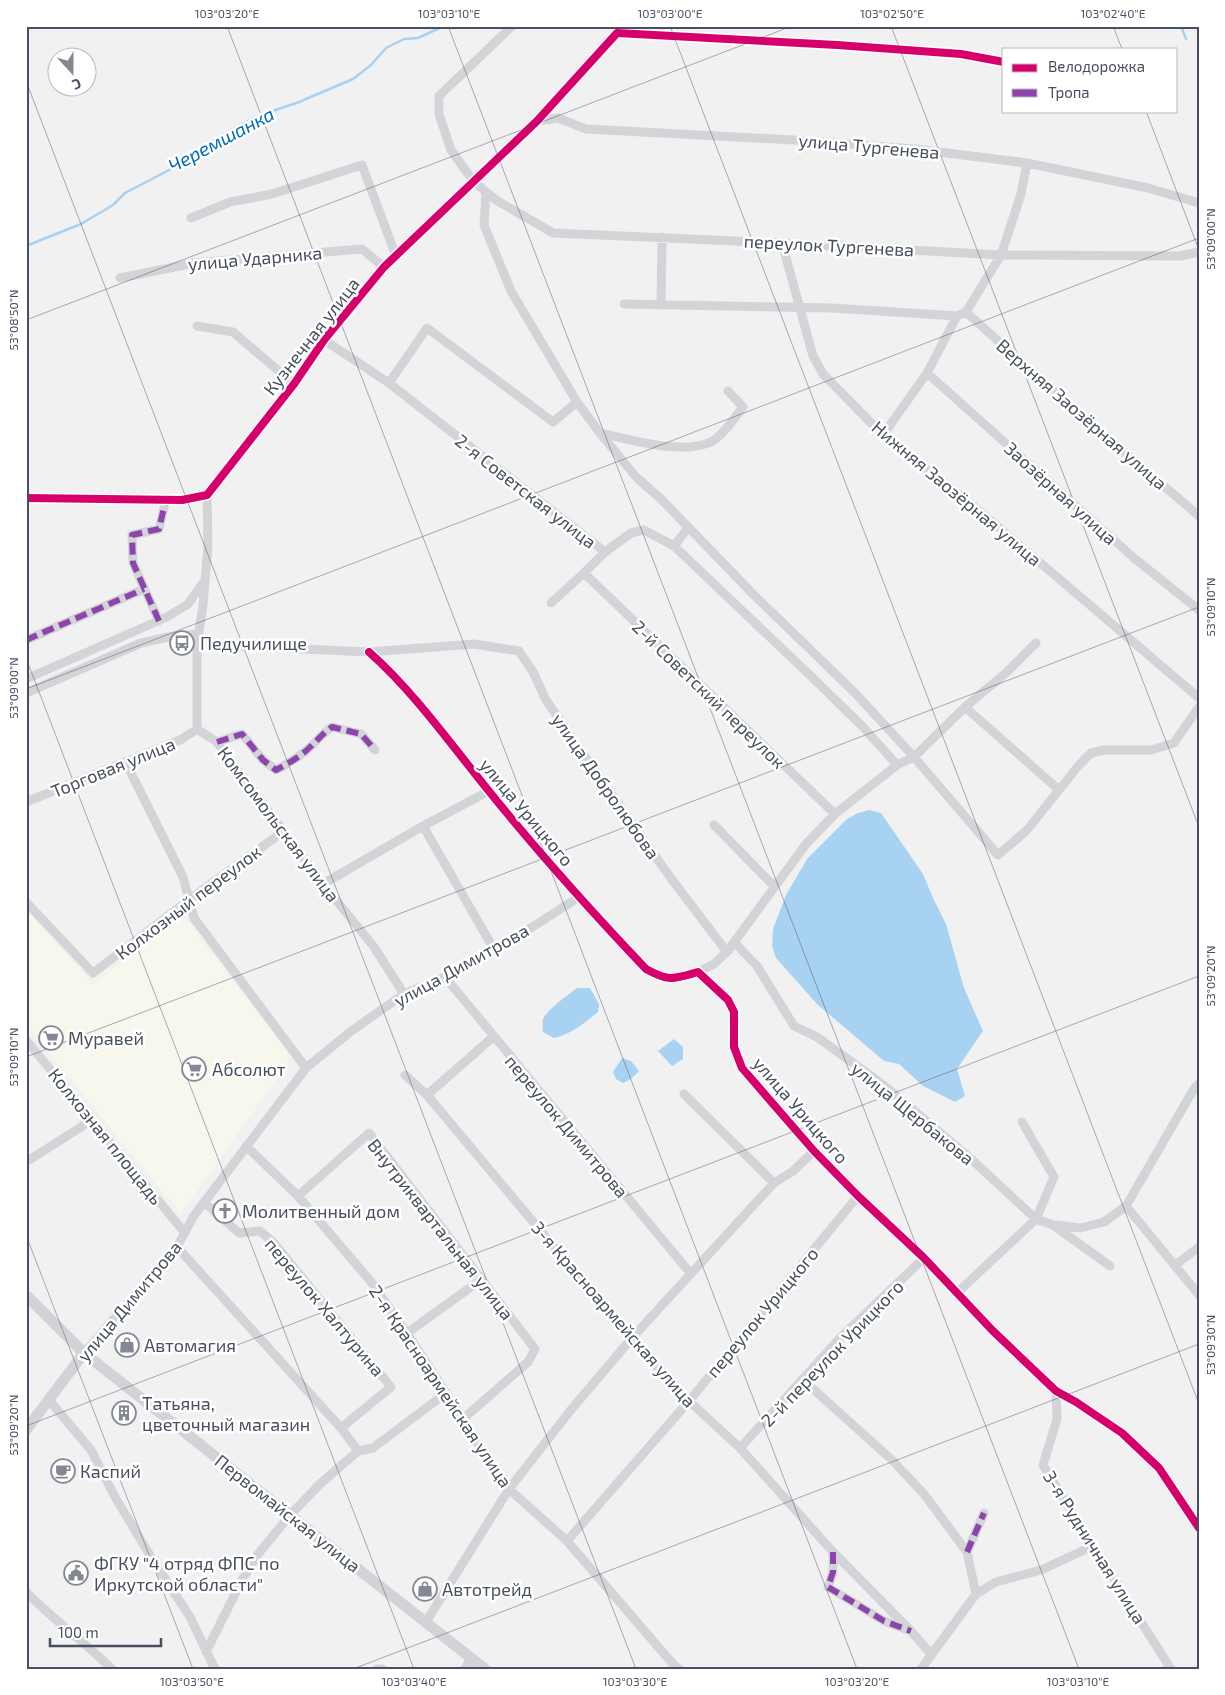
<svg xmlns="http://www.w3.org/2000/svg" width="1225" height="1695" viewBox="0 0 1225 1695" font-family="'Exo 2',sans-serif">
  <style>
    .commercial { fill: #f8f7ed }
    .water { fill: #a7d2f2 }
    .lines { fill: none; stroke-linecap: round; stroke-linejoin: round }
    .stream { stroke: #a7d2f2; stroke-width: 2.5 }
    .street { stroke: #d3d4d8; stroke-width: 9 }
    .secondary { stroke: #d2d3d7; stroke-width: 11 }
    .quiet { stroke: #8e44ad; stroke-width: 6; stroke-dasharray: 12 6; stroke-linecap: butt }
    .cycleway-casing { stroke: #fff; stroke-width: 11 }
    .cycleway { stroke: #d6006c; stroke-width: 8 }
    .ticks { fill: none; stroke: #474f60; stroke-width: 1; stroke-opacity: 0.45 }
    .labels { text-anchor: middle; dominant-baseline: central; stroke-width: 5; stroke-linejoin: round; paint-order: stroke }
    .street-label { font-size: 18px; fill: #474f60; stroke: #fff }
    .poi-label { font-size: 18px; fill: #474f60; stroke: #fff; text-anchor: start }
    .water-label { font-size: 19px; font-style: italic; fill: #036ab7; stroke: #fff }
    .neatline { fill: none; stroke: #474f60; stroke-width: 2 }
    .ticks-label { font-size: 12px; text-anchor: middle; fill: #474f60 }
  </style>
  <rect width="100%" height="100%" fill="#f2f1f1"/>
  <path class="commercial" d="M26,910L93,984L176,919L186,920L288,1053L287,1064L181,1213L161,1190L26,1024Z"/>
  <path class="water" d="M869,810L881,813L923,874L933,898L946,924L964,988L983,1031L957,1069L965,1096L955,1102L923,1086L899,1064L884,1061L817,1004L776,958L772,946L773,929L786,895L807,859L847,819L858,813Z
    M577,988H590L599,1004L598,1012C584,1023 572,1034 554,1038L543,1032C543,1028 542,1023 543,1019C548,1009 568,995 577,988Z
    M674,1039L683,1047V1059L672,1066L658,1051Z
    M622,1058L631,1061L639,1071L631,1079L623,1083L616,1079L613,1072Z"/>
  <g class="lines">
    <path class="stream" d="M1181,26L1186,39
      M26,246L81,224L113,205L125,193L173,168L217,138L255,117L299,102L353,79L371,65L386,48L404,39L418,38L444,26"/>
    <path class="street" d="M512,26L439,96V114L451,150L474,182L496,200L553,233L782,243L1001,255L1180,256L1199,252
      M537,121L558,118L586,129L793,140L915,149L1027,163L1148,188L1199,203
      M486,193L484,225L511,291L577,402L600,433L636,477L660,498L754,595L855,693L914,757L998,855L1027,830L1079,765L1091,753L1104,750H1151L1174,743L1199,707
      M191,218L230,202L272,194L362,165L396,256
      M782,243L813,356L823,374L883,435L977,509L1199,698
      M120,278L194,263L362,249L384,267
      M624,304L832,308L957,316
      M661,305L662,237
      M966,312L1070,406L1199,516
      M197,326L233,332L294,384
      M324,340L389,383L605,552L631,533L644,530L674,546L815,680L864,728L897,765
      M927,373L1134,558L1199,610
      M389,383L427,328L553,422L577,402
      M600,433C631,440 682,455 711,442C722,437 735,417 743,407L728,391
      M883,435L927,373L957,316L966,312L1001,255L1021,194L1027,163
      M207,495L208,545L203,605L197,644V729L217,742L323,884L374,947L404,994
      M26,498L182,500L207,495L294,384L324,340L384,267L537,121L617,33L837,45L961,54L1004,62
      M674,546L688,528
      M584,573L835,814
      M551,603L584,573L605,552
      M159,621L133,563L132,535L159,529L166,499
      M26,640L144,589
      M197,644L369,652L474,644L519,651L533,672L546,700L577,745L670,877L727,952
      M369,652C414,692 450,743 488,790C538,852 591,911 646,969C669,982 674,979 698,972L728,1000L734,1012V1047L742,1068L814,1151L858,1196L924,1258L993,1331L1056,1391L1076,1402L1122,1433L1159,1468L1199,1528
      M26,679L167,617L188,604L205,580
      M26,693L141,643L168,637L198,634
      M965,707L1059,790
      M217,742L242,734L263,760L276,770C287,764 300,757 309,748C317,741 323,733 332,727L361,734L375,750
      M126,763L183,877L194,918L306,1068
      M26,802L182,739L197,729
      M714,825L774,886
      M423,826L495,951
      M323,884L423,826L489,791
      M26,902L93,973L190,899L284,831
      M734,942L757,966L794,1026L817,1037L886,1087L971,1159L1036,1219L1053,1225L1110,1266
      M698,972L714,964L727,952L806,844L835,814L897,765L914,757L965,707L1006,673L1036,643
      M445,977L691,1274
      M493,1037L427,1095L631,1339L689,1401L740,1448L833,1552L911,1631L931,1654
      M26,1040L185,1233
      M405,1075L427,1095
      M684,1094L774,1183
      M246,1146L298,1196L372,1283L407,1333L463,1419L488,1461L509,1489L567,1541L673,1664L679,1669
      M26,1162L92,1120
      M298,1196L369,1133L535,1349L528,1362L463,1419
      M204,1202L239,1233L260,1231L274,1243L391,1387L341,1428
      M1126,1206L1199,1295
      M1055,1225L1080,1228L1104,1222L1126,1206L1195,1087L1199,1084
      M177,1247L341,1428L358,1451
      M1175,1265L1199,1247
      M957,1293L1036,1219L1054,1177L1022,1122
      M407,1333L482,1279
      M84,1353L177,1247L193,1217L306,1068L350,1032L404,994L445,977L495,951L579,897
      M802,1379L892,1460L924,1494L967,1552L976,1594
      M1056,1391L1057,1419L1043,1465L1093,1546L1171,1669
      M49,1400L91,1450L115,1497L151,1557L190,1617L215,1669
      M740,1448L841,1337L924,1258
      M567,1541L689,1401L858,1196
      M833,1552V1572L828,1587L884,1621L908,1630
      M967,1552L984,1513
      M26,1592C53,1619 84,1642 112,1669
      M426,1622L509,1489L570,1411L631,1339L774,1183L793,1171L814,1151
      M206,1652L242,1580L259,1553L290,1515L320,1484L358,1451L373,1448L446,1393
      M377,1669H382
      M465,1669L471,1658
      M921,1669L976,1594L996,1582L1041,1570L1093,1546"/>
    <path class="secondary" d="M26,1295L84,1353L485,1669
      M26,1430L84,1353"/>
    <path class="quiet" d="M159,621L133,563L132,535L159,529L166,499
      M26,640L144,589
      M217,742L242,734L263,760L276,770C287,764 300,757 309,748C317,741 323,733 332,727L361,734L375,750
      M833,1552V1572L828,1587L884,1621L911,1631
      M967,1552L984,1513"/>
    <g class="cycleway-casing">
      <path id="cycleway" d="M26,498L182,500L207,495L294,384L324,340L384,267L537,121L617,33L837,45L961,54L1004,62
        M369,652C414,692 450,743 488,790C538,852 591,911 646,969C669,982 674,979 698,972L728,1000L734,1012V1047L742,1068L814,1151L858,1196L924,1258L993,1331L1056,1391L1076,1402L1122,1433L1159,1468L1199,1528"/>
    </g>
    <use href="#cycleway" class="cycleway"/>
  </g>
  <path class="ticks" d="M227,26L857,1669M448,26L1079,1669M670,26L1199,1404M891,26L1199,827M1113,26L1122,49M26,81L636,1669M1146,111L1199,250M26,320L792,26M26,658L414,1669M26,689L1199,238M26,1057L1199,607M26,1235L193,1669M26,1426L1199,976M353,1669L1199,1344"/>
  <defs>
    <g id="bus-ring" transform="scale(1.25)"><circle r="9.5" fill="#fff" stroke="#838893" stroke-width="1.5"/><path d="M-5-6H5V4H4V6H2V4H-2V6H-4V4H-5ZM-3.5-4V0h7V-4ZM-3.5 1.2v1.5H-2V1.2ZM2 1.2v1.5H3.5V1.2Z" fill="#838893"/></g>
    <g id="supermarket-ring" transform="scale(1.25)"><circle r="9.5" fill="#fff" stroke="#838893" stroke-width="1.5"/><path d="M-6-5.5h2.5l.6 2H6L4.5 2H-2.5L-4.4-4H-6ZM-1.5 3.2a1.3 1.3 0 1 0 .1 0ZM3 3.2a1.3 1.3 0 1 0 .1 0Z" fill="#838893"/></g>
    <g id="church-ring" transform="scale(1.25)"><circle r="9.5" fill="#fff" stroke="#838893" stroke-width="1.5"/><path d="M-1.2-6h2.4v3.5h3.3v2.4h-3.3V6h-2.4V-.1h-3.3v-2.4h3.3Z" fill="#838893"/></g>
    <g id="shop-ring" transform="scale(1.25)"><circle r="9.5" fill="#fff" stroke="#838893" stroke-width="1.5"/><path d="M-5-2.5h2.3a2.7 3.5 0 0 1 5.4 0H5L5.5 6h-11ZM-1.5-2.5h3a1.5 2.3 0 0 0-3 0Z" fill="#838893"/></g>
    <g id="building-ring" transform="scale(1.25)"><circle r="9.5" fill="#fff" stroke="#838893" stroke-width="1.5"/><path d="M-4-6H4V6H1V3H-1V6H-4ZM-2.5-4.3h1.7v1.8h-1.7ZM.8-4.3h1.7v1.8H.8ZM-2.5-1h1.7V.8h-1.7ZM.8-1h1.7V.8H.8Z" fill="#838893"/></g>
    <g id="cafe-ring" transform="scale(1.25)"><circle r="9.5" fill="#fff" stroke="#838893" stroke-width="1.5"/><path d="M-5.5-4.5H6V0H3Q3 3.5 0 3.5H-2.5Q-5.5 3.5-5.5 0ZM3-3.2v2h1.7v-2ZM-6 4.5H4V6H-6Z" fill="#838893"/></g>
    <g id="civic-ring" transform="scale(1.25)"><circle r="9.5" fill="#fff" stroke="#838893" stroke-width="1.5"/><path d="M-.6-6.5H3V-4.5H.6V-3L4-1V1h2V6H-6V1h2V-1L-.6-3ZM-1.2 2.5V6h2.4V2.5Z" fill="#838893"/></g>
  </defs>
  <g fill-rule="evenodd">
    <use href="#bus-ring" x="182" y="643"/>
    <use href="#supermarket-ring" x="51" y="1038"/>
    <use href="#supermarket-ring" x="194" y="1069"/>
    <use href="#church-ring" x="225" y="1211"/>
    <use href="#shop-ring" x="127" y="1345"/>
    <use href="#building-ring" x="124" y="1413"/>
    <use href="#cafe-ring" x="63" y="1471"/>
    <use href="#civic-ring" x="76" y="1573"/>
    <use href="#shop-ring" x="425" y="1589"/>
  </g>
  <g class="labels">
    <g class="street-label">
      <text transform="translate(869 146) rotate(5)">улица Тургенева</text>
      <text transform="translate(829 245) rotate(3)">переулок Тургенева</text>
      <text transform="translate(255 258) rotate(-5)">улица Ударника</text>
      <text transform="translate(311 336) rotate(-52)">Кузнечная улица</text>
      <text transform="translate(1082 414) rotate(41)">Верхняя Заозёрная улица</text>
      <text transform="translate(526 491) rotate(38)">2-я Советская улица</text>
      <text transform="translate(957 493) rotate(40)">Нижняя Заозёрная улица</text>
      <text transform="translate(1061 493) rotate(42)">Заозёрная улица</text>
      <text transform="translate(709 694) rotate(44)">2-й Советский переулок</text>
      <text transform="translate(113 767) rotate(-22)">Торговая улица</text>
      <text transform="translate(606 786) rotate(55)">улица Добролюбова</text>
      <text transform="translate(527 812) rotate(50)">улица Урицкого</text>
      <text transform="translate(279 824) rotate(53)">Комсомольская улица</text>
      <text transform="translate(188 902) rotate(-37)">Колхозный переулок</text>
      <text transform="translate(461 965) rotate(-29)">улица Димитрова</text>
      <text transform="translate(801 1110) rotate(49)">улица Урицкого</text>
      <text transform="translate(913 1113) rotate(39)">улица Щербакова</text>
      <text transform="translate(567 1126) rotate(50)">переулок Димитрова</text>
      <text transform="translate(106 1136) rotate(51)">Колхозная площадь</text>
      <text transform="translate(441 1229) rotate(52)">Внутриквартальная улица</text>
      <text transform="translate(129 1301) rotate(-50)">улица Димитрова</text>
      <text transform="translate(325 1307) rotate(50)">переулок Халтурина</text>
      <text transform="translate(762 1312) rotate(-50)">переулок Урицкого</text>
      <text transform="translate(614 1314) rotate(49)">3-я Красноармейская улица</text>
      <text transform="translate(832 1353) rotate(-46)">2-й переулок Урицкого</text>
      <text transform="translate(441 1386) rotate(56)">2-я Красноармейская улица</text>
      <text transform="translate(288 1513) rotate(38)">Первомайская улица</text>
      <text transform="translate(1095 1547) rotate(58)">3-я Рудничная улица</text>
    </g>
    <g class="poi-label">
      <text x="200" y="643">Педучилище</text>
      <text x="68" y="1038">Муравей</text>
      <text x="212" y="1069">Абсолют</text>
      <text x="242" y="1211">Молитвенный дом</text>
      <text x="144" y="1345">Автомагия</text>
      <text x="142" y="1403">Татьяна,<tspan x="142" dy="21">цветочный магазин</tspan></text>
      <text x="80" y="1471">Каспий</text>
      <text x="94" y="1563">ФГКУ "4 отряд ФПС по<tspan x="94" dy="21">Иркутской области"</tspan></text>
      <text x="442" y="1589">Автотрейд</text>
    </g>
    <g class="water-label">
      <text transform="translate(221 139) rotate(-28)">Черемшанка</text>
    </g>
  </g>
  <rect width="1225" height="1695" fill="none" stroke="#ffffff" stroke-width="55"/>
  <rect x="1002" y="48" width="175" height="65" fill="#ffffff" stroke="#b5b9bf"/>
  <rect x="1012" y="64" width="25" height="8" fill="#d6006c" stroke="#b5b9bf"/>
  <text x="1048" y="72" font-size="15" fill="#474f60">Велодорожка</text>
  <rect x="1012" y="89" width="25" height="8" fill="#8e44ad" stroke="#b5b9bf"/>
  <text x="1048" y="98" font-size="15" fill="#474f60">Тропа</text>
  <g transform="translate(72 72) rotate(159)"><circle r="24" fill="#ffffff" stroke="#b5b9bf"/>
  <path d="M0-4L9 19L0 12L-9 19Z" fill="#838893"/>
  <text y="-8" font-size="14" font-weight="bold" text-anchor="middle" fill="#474f60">С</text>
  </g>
  <path d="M50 1638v8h111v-8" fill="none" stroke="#474f60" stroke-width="2.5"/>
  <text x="58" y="1638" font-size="15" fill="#474f60" stroke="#ffffff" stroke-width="4" paint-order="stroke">100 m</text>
  <rect x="28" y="28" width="1170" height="1640" class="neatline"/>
  <g class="ticks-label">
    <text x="227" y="18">103°03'20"E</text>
    <text x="449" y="18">103°03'10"E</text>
    <text x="670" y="18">103°03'00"E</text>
    <text x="892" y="18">103°02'50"E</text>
    <text x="1113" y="18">103°02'40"E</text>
    <text transform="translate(1211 239) rotate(-90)" y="4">53°09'00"N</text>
    <text transform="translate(14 320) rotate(-90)" y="4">53°08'50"N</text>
    <text transform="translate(1211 607) rotate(-90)" y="4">53°09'10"N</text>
    <text transform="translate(14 688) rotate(-90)" y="4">53°09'00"N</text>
    <text transform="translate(1211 976) rotate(-90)" y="4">53°09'20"N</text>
    <text transform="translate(14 1057) rotate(-90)" y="4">53°09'10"N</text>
    <text transform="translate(1211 1345) rotate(-90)" y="4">53°09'30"N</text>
    <text transform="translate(14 1425) rotate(-90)" y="4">53°09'20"N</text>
    <text x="192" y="1686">103°03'50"E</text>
    <text x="414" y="1686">103°03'40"E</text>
    <text x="635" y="1686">103°03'30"E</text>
    <text x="857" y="1686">103°03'20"E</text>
    <text x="1078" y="1686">103°03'10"E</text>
  </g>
</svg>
